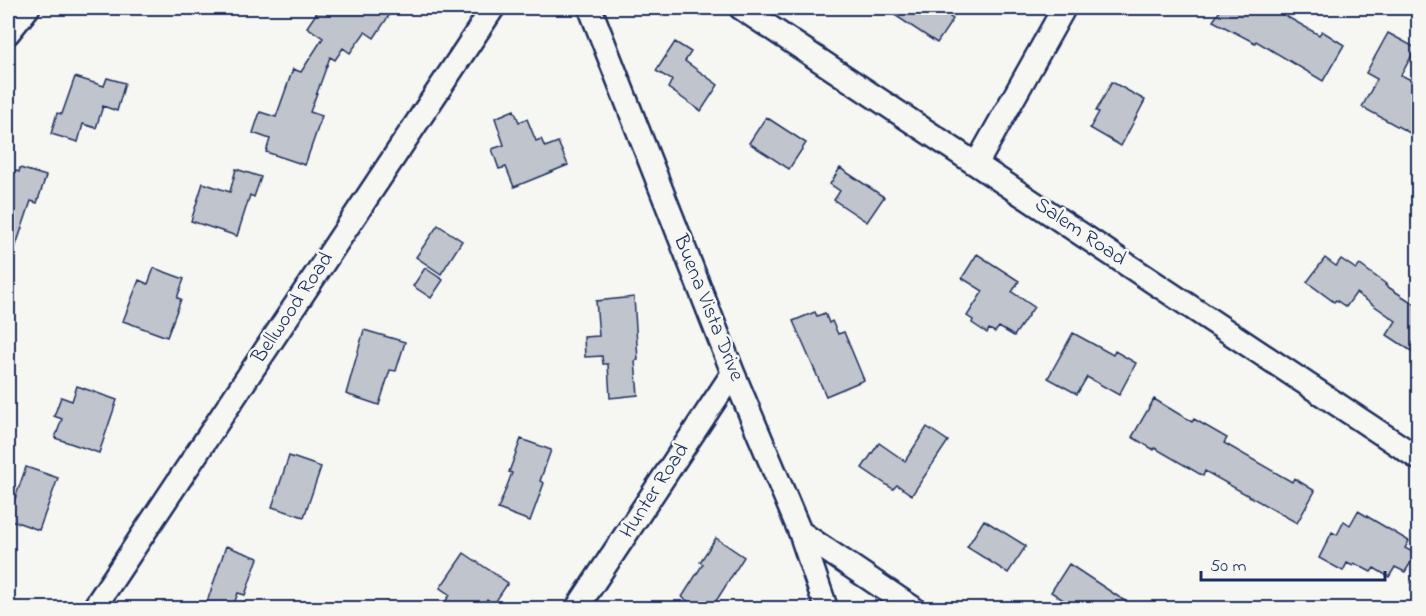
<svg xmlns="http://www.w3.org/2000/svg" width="1426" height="616" viewBox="0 0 1426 616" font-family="'Indie Flower',sans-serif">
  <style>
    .building { fill: #c0c4cd; stroke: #1b2f5e; stroke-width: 1.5 }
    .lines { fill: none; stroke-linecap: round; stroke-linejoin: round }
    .street-casing { stroke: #1b2f5e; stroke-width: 27 }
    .street { stroke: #f6f6f2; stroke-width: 22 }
    .labels { text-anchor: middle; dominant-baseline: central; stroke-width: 5; stroke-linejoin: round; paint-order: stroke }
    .street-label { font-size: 21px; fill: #1b2f5e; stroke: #f6f6f2 }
  </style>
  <rect width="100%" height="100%" fill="#f6f6f2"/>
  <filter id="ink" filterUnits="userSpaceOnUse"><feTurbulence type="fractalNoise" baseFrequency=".0167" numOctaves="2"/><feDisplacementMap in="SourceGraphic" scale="12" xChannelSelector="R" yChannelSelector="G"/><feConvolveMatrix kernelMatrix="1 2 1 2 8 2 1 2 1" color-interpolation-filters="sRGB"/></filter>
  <g filter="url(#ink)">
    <path class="building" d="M320,8H394L374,38L365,32L350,53L343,48L335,60L330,57L310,112L322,116L305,165L266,152L270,139L253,133L260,112L276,117L293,69L301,72L323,38L307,27Z
      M884,8H956L950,17L953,19L937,43Z
      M1222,8H1272L1319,35L1322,31L1344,45L1323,81L1256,41L1255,43L1213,21Z
      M1388,33L1416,48L1401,75L1419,84V138L1362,107L1377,79L1366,73Z
      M675,42L691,52L685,61L718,85L701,111L668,88L672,80L656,71Z
      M75,77L104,86L107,78L125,83L117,111L103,106L96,128L83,124L78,142L51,134L57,113L62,114Z
      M1112,82L1145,100L1121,146L1090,128L1099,112L1096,111Z
      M514,110L519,122L527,119L536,141L541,139L545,147L558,142L568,165L514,187L506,167L499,169L492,149L504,145L495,118Z
      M766,117L806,143L789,169L749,143Z
      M8,168L19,172L20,168L46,176L37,203L31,201L11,260L8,259Z
      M840,168L884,197L867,222L834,200L840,191L830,184Z
      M236,169L261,177L254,197L250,195L237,236L191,221L203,183L230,192Z
      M438,225L462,241L441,274L416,257Z
      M977,254L1019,281L1012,292L1034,307L1014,336L999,327L995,332L989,329L987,333L972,323L973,320L967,316L983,291L962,278Z
      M1325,258L1336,266L1341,259L1356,269L1360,265L1386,284L1385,285L1419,307V356L1387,335L1396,321L1356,293L1346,307L1336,300L1334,302L1307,282Z
      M154,268L184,279L177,298L181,299L167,337L123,321L139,280L148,284Z
      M425,268L443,280L431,298L413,286Z
      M634,297L638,360L635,361L638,395L610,398L608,364H603L602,356L585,357L584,337L599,336L596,301Z
      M815,312L817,316L825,313L829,323L832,321L838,334L844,332L864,380L826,396L793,321Z
      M364,330L405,342L396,371L390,370L379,405L346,394Z
      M1073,333L1113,355L1115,351L1136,363L1119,395L1087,377L1077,394L1048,378Z
      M77,386L117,400L99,453L55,438L62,419L54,416L61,397L72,401Z
      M1154,399L1192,422L1194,419L1227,438L1224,443L1292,482L1294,478L1315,491L1297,523L1205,471L1203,476L1155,448L1154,450L1132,437Z
      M927,427L948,441L912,495L897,485L893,489L862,468L879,443L905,461Z
      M521,439L551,450L540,481L544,483L530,521L498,509L512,473L509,472Z
      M289,456L321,467L304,517L272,507Z
      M26,467L58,478L39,530L8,519Z
      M1358,511L1409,541L1405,548L1416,554L1405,572L1395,567L1389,577L1374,568L1371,572L1354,563L1353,566L1347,563L1343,571L1319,558L1332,532L1337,535L1344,521L1350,525Z
      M984,520L1026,546L1008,573L967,547Z
      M716,538L744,557L711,609H700L682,597L703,564L700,562Z
      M226,546L258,558L245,595L238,593L232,609H217L206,605Z
      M464,553L508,583L494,604L487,599L480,609H440L450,595L440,588Z
      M1069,564L1137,609H1077L1051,592Z"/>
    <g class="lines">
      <g class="street-casing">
        <path id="street" d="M590,8L733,373L800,532L826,608
          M741,8L1418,458
          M8,33L28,8
          M977,163L1064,8
          M800,532L913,608
          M94,608L493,8
          M577,608L733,373"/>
      </g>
      <use href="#street" class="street"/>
    </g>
  </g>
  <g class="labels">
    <g class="street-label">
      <text transform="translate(1080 232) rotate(34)">Salem Road</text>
      <text transform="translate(293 308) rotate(-56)">Bellwood Road</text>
      <text transform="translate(708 308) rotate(68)">Buena Vista Drive</text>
      <text transform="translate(655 491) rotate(-57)">Hunter Road</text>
    </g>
  </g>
  <rect width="1426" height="616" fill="none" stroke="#f6f6f2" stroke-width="30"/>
  <rect x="15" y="15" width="1396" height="586" fill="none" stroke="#1b2f5e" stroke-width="2" filter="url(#ink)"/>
  <path d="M1201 571v9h184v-9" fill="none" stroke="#1b2f5e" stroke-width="3"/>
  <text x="1210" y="571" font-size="18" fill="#1b2f5e" stroke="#f6f6f2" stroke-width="4.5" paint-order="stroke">50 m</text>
</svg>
